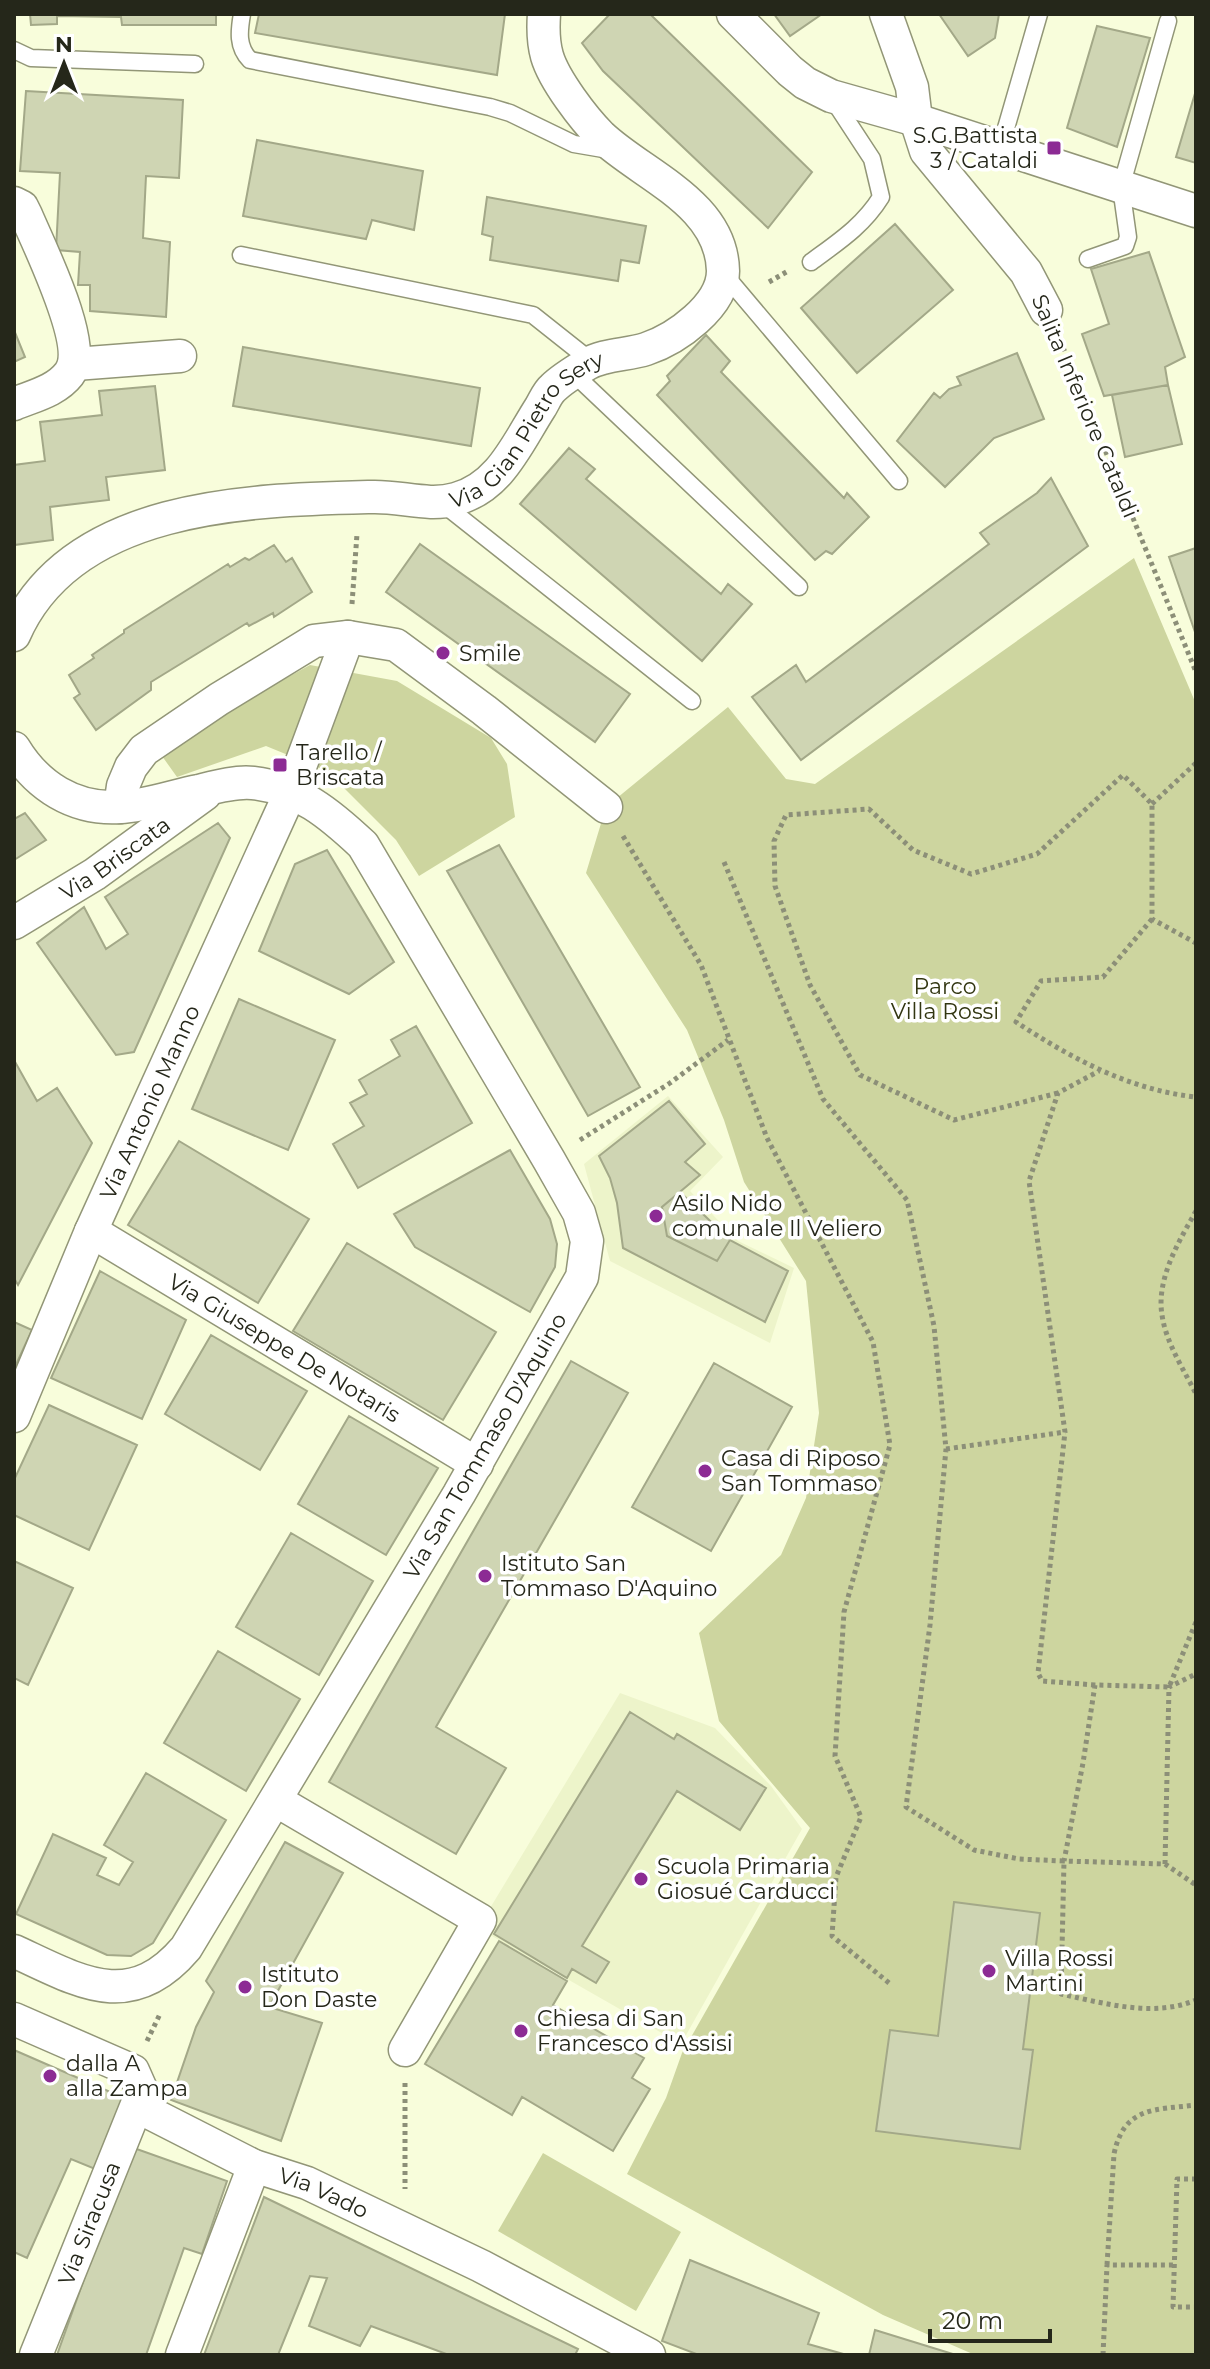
<svg xmlns="http://www.w3.org/2000/svg" width="1210" height="2369" viewBox="0 0 1210 2369" font-family="Montserrat,sans-serif">
  <style>
    .built { fill: #edf4ca }
    .green { fill: #cdd59f }
    .building { fill: #cfd5b3; stroke: #a3a888; stroke-width: 2 }
    .lines { fill: none; stroke-linecap: round; stroke-linejoin: round }
    .lane-casing { stroke: #929677; stroke-width: 19 }
    .street-casing { stroke: #929677; stroke-width: 35 }
    .path { stroke: #8c8f78; stroke-width: 5; stroke-dasharray: 4 4; stroke-linecap: butt }
    .lane { stroke: #fff; stroke-width: 16 }
    .street { stroke: #fff; stroke-width: 32 }
    .poi-dot { fill: #8c2b94; stroke: #fff; stroke-width: 3 }
    .labels { text-anchor: middle; dominant-baseline: central; stroke-width: 7; stroke-linejoin: round; paint-order: stroke }
    .poi-label { font-size: 22px; fill: #25271a; stroke: #fff; text-anchor: start }
    .street-label { font-size: 22px; fill: #25271a; stroke: #fff }
    .park-label { font-size: 22px; fill: #323611; stroke: #fff }
  </style>
  <rect width="100%" height="100%" fill="#f8fddb"/>
  <path class="built" d="M668,1096L723,1157L690,1191L738,1241L794,1268L770,1343L610,1261L584,1164Z
    M620,1693L715,1728L771,1786L802,1829L681,2044L478,1928Z"/>
  <path class="green" d="M1134,558L1196,704V2355H975L883,2315L627,2174L666,2098L682,2053L810,1828L719,1721L699,1633L781,1555L806,1498L819,1413L806,1281L744,1182L724,1120L687,1030L586,873L606,807L728,707L786,779L815,784Z
    M310,665L397,681L491,738L507,764L515,817L419,876L396,840L327,771L266,746L177,777L162,756L228,710Z
    M543,2153L681,2232L636,2311L498,2231Z"/>
  <path class="building" d="M30,14H216V25H122L121,17L57,16V24L31,25Z
    M259,14H505L497,75L255,33Z
    M610,14H650L812,172L768,228L603,71L582,43Z
    M774,14H822L790,36Z
    M939,14H999L995,38L968,56Z
    M1097,26L1150,38L1117,147L1067,128Z
    M1196,90V163L1176,157Z
    M26,91L183,100L179,178L146,176L143,238L170,242L166,317L90,311V285H78L80,252L56,250L60,173L20,171Z
    M257,140L423,171L414,230L372,220L366,239L243,216Z
    M487,197L646,226L639,263L621,260L618,281L490,260L493,237L482,234Z
    M895,224L953,290L857,373L801,308Z
    M1149,252L1185,357L1165,367L1168,385L1104,396L1082,334L1109,324L1091,269Z
    M14,330L25,357L14,362Z
    M706,335L730,361L721,372L844,498L847,493L869,517L832,554L826,551L815,560L657,395L670,381L667,376Z
    M243,347L480,388L471,446L233,406Z
    M1017,353L1044,419L994,438L945,487L897,441L934,393L940,398L949,389L961,385L957,377Z
    M1168,385L1182,444L1125,457L1112,395Z
    M155,386L165,470L106,477L109,500L50,507L53,540L14,545V465L45,461L40,422L102,415L99,391Z
    M569,448L595,469L586,479L721,594L728,584L752,604L702,661L520,504Z
    M1051,478L1088,546L801,760L752,697L796,665L806,682L989,544L980,533L1037,493Z
    M420,544L630,694L595,742L386,592Z
    M274,545L286,562L292,558L312,592L274,617L273,613L249,626L247,623L151,682V690L96,730L74,698L80,694L69,675L94,658L92,655L124,633V630L228,564L230,567L245,558L249,560Z
    M1196,548V635L1169,557Z
    M25,813L46,840L14,860V819Z
    M218,823L230,838L134,1052L116,1055L37,943L84,907L106,949L128,934L105,897Z
    M499,845L640,1087L588,1116L447,871Z
    M327,850L394,962L349,994L259,951L295,864Z
    M239,999L335,1040L288,1150L192,1109Z
    M416,1026L472,1123L358,1188L333,1144L364,1126L350,1103L367,1094L359,1080L400,1056L391,1040Z
    M14,1060L37,1101L57,1088L92,1143L18,1285L14,1278Z
    M669,1101L705,1144L685,1162L700,1175L662,1207L667,1236L717,1261L730,1240L788,1271L765,1322L623,1248L617,1203L610,1178L599,1156Z
    M179,1141L309,1219L258,1303L128,1225Z
    M510,1150L550,1219L557,1244L555,1267L530,1312L415,1247L394,1214Z
    M680,1192L730,1240L717,1261L667,1236L662,1207Z
    M347,1243L496,1332L443,1420L293,1331Z
    M100,1271L186,1320L142,1419L51,1378Z
    M14,1322L32,1330L14,1369Z
    M211,1335L307,1391L260,1470L165,1414Z
    M571,1361L628,1393L436,1727L506,1768L456,1854L329,1782Z
    M714,1363L792,1407L711,1551L632,1507Z
    M49,1405L137,1445L89,1550L14,1515V1480Z
    M349,1416L438,1468L386,1555L298,1504Z
    M291,1533L373,1581L319,1675L236,1627Z
    M14,1561L73,1588L28,1685L14,1678Z
    M218,1651L300,1699L246,1791L164,1743Z
    M630,1712L674,1739L677,1734L766,1788L740,1830L677,1791L582,1946L609,1962L596,1983L572,1969L567,1978L494,1934Z
    M146,1773L226,1820L153,1943L131,1956L107,1955L16,1914L53,1834L106,1858L97,1875L119,1885L133,1862L104,1845Z
    M285,1842L343,1873L269,2007L322,2023L281,2141L171,2100L196,2027L214,1992L206,1981Z
    M954,1902L1040,1913L1023,2049L1033,2050L1020,2149L876,2131L890,2030L938,2036Z
    M499,1941L567,1981L553,2005L644,2058L632,2078L650,2089L613,2151L522,2097L512,2115L425,2064Z
    M14,2050L131,2101L100,2171L71,2159L27,2258L14,2252Z
    M131,2147L227,2181L202,2254L184,2248L146,2355H57Z
    M264,2197L578,2349L575,2355H449L371,2326L360,2346L309,2326L327,2278L310,2276L278,2355H204Z
    M690,2260L819,2313L808,2344L847,2355H699L662,2341Z
    M875,2330L956,2355H869Z"/>
  <g class="lines">
    <g class="lane-casing">
      <path id="lane" d="M242,14C239,31 237,47 250,60L490,107L510,113L574,144L609,150
        M14,50L31,58L195,64
        M1000,149L1039,14
        M241,255L533,315L591,361
        M1088,259L1125,246L1128,237L1121,187L1168,21
        M811,262C838,242 863,226 881,197L872,159L834,101
        M724,274L899,481
        M574,374L799,587
        M442,503L692,701"/>
    </g>
    <g class="street-casing">
      <g id="street">
        <path d="M733,14L790,71L805,83L831,96L916,120L1196,211"/>
        <path d="M886,14L912,87L916,120L926,151L1026,272L1046,310"/>
        <path d="M14,203L22,207L26,215C39,246 90,347 69,374C56,391 33,396 14,404"/>
        <path d="M75,364L180,356"/>
        <path id="s1" d="M14,635C71,503 251,500 372,497C401,496 428,507 456,499C500,487 517,444 540,408C544,402 547,393 553,388C562,379 577,370 587,364C604,354 628,355 646,349C676,339 723,306 723,271C722,203 642,175 601,136C584,119 554,80 547,56C543,42 543,28 544,14"/>
        <path d="M14,748C37,786 74,810 120,807C146,806 173,796 199,791C215,787 236,781 253,783C299,788 330,814 363,845L549,1160L579,1213L587,1241L582,1277L459,1494L186,1948C130,2014 79,1981 14,1951"/>
        <path d="M120,807L123,786L131,767L144,750L219,699L314,641L348,637L396,645L484,710L606,807"/>
        <path id="s2" d="M14,923L95,874L205,794"/>
        <path id="s3" d="M91,1231L477,1464"/>
        <path id="s4" d="M14,1416L91,1231L291,791L348,637"/>
        <path d="M277,1801L480,1920L405,2050"/>
        <path id="s5" d="M14,2019L133,2071L152,2114L254,2166L307,2183L481,2266L649,2355"/>
        <path id="s6" d="M36,2355L142,2092"/>
        <path d="M182,2355L254,2166"/>
      </g>
    </g>
    <path class="path" d="M769,282L788,271
      M1060,340L1196,672
      M352,604L357,534
      M1152,804L1196,763
      M623,836L701,965L767,1138L873,1342L890,1445L844,1612L835,1756L861,1817L836,1877L832,1936L889,1983
      M724,862L823,1099L907,1200L934,1326L946,1449L930,1625L906,1807L974,1850L1019,1859L1064,1861L1061,1994C1103,2003 1154,2018 1196,2000
      M1152,919L1103,977L1041,981L1016,1022C1071,1058 1129,1090 1196,1097
      M1058,1093L954,1120L860,1075L810,985L775,886L774,841L786,815L869,809L913,850L971,874L1037,854L1123,775L1152,804V919L1196,943
      M580,1140L670,1083L728,1040
      M1196,1211C1179,1241 1156,1279 1162,1315C1166,1343 1184,1370 1196,1394
      M946,1449L1065,1432
      M1196,1622L1169,1687L1095,1685L1083,1763L1064,1861L1165,1864L1196,1885
      M1095,1685L1042,1681L1038,1673L1065,1432L1029,1181L1058,1093L1099,1071
      M1165,1864L1169,1687L1196,1674
      M147,2041L160,2014
      M405,2083V2189
      M1196,2179H1177L1173,2307H1196
      M1107,2265L1114,2154C1124,2106 1155,2110 1196,2105
      M1103,2355L1107,2265H1173"/>
    <use href="#lane" class="lane"/>
    <use href="#street" class="street"/>
  </g>
  <g class="poi-dot">
    <rect x="1046" y="140" width="16" height="16" rx="4"/>
    <circle cx="443" cy="653" r="8"/>
    <rect x="272" y="757" width="16" height="16" rx="4"/>
    <circle cx="656" cy="1216" r="8"/>
    <circle cx="705" cy="1471" r="8"/>
    <circle cx="485" cy="1576" r="8"/>
    <circle cx="641" cy="1879" r="8"/>
    <circle cx="989" cy="1971" r="8"/>
    <circle cx="245" cy="1987" r="8"/>
    <circle cx="521" cy="2031" r="8"/>
    <circle cx="50" cy="2076" r="8"/>
  </g>
  <g class="labels">
    <g class="poi-label">
      <text x="1038" y="135" text-anchor="end">S.G.Battista<tspan x="1038" dy="25">3 / Cataldi</tspan></text>
      <text x="459" y="653">Smile</text>
      <text x="296" y="752">Tarello /<tspan x="296" dy="25">Briscata</tspan></text>
      <text x="672" y="1203">Asilo Nido<tspan x="672" dy="25">comunale Il Veliero</tspan></text>
      <text x="721" y="1458">Casa di Riposo<tspan x="721" dy="25">San Tommaso</tspan></text>
      <text x="501" y="1563">Istituto San<tspan x="501" dy="25">Tommaso D'Aquino</tspan></text>
      <text x="657" y="1866">Scuola Primaria<tspan x="657" dy="25">Giosué Carducci</tspan></text>
      <text x="1005" y="1958">Villa Rossi<tspan x="1005" dy="25">Martini</tspan></text>
      <text x="261" y="1974">Istituto<tspan x="261" dy="25">Don Daste</tspan></text>
      <text x="537" y="2018">Chiesa di San<tspan x="537" dy="25">Francesco d'Assisi</tspan></text>
      <text x="66" y="2063">dalla A<tspan x="66" dy="25">alla Zampa</tspan></text>
    </g>
    <g class="street-label">
      <text transform="translate(1085 406) rotate(67)">Salita Inferiore Cataldi</text>
      <text stroke="none"><textPath href="#s1" startOffset="592">Via Gian Pietro Sery</textPath></text>
      <text stroke="none"><textPath href="#s2" startOffset="120">Via Briscata</textPath></text>
      <text stroke="none"><textPath href="#s4" startOffset="342">Via Antonio Manno</textPath></text>
      <text stroke="none"><textPath href="#s3" startOffset="226">Via Giuseppe De Notaris</textPath></text>
      <text transform="translate(485 1446) rotate(-60)">Via San Tommaso D'Aquino</text>
      <text stroke="none"><textPath href="#s5" startOffset="366">Via Vado</textPath></text>
      <text stroke="none"><textPath href="#s6" startOffset="142">Via Siracusa</textPath></text>
    </g>
    <g class="park-label">
      <text x="945" y="986">Parco<tspan x="945" dy="25">Villa Rossi</tspan></text>
    </g>
  </g>
  <rect width="1210" height="2369" fill="none" stroke="#25271a" stroke-width="32"/>
  <g transform="translate(64 64)" stroke="#ffffff" stroke-width="6" paint-order="stroke">
  <path d="M0-6L14 30L0 20L-14 30Z" fill="#25271a"/>
  <text y="-12" font-size="22" font-weight="bold" text-anchor="middle" fill="#25271a">N</text>
  </g>
  <path d="M930 2329v12h120v-12" fill="none" stroke="#25271a" stroke-width="4"/>
  <text x="942" y="2329" font-size="24" fill="#25271a" stroke="#ffffff" stroke-width="6" paint-order="stroke">20 m</text>
</svg>
